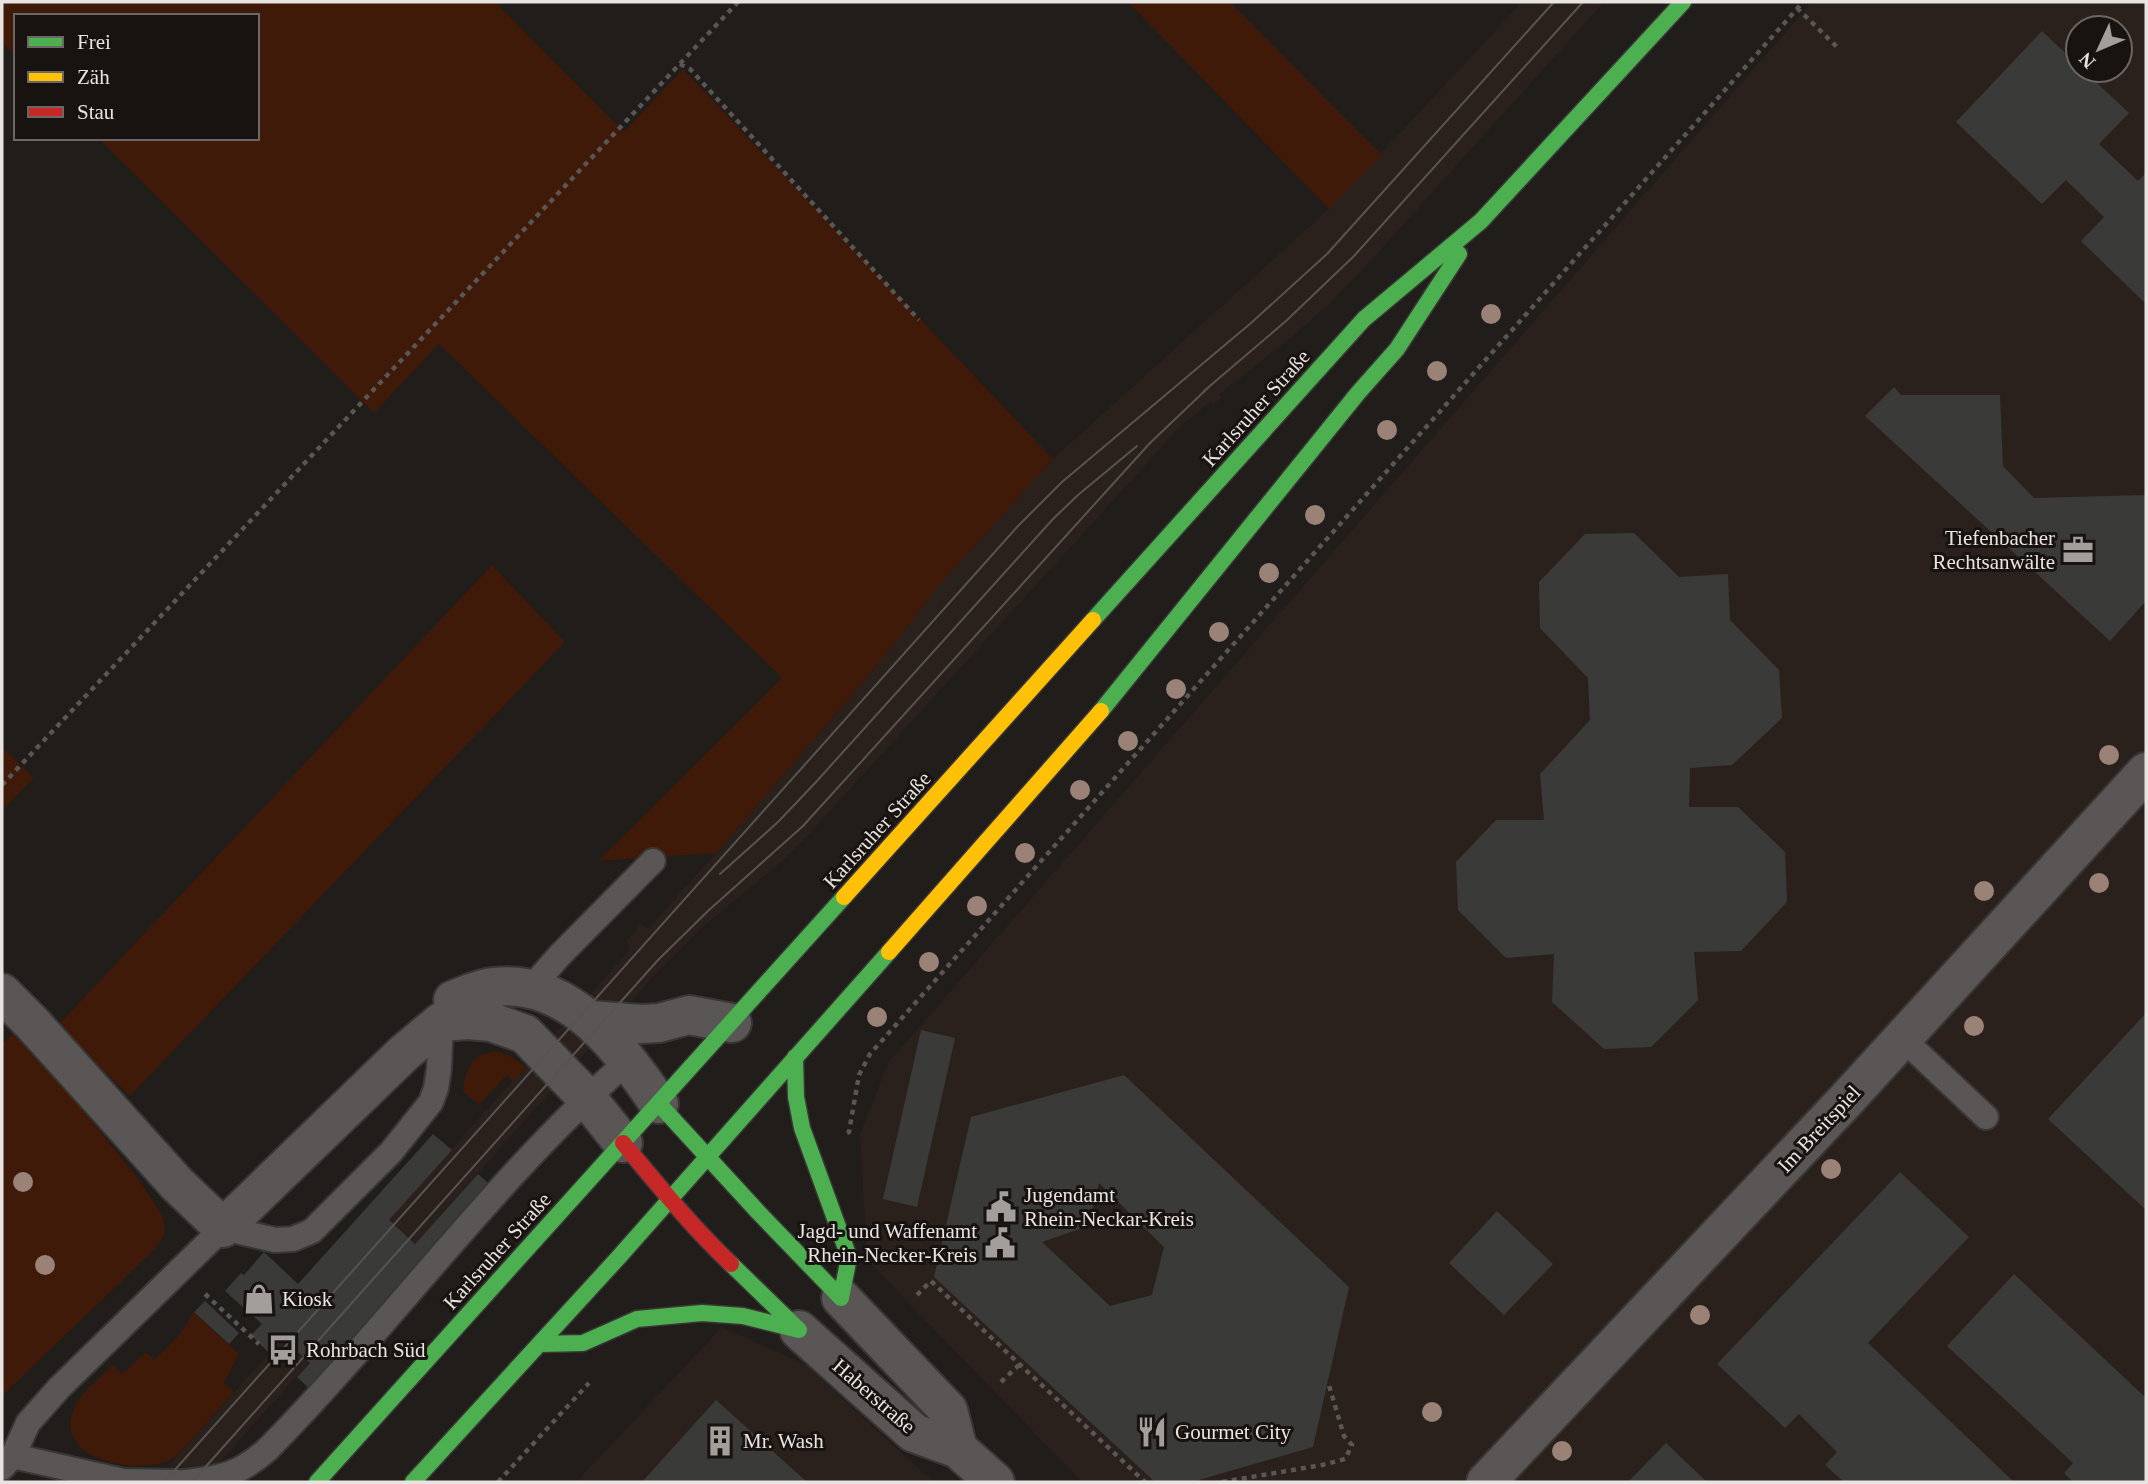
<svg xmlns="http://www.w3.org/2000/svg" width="2148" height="1484" viewBox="0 0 2148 1484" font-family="Georgia,serif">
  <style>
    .built { fill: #2b211c; fill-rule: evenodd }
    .green { fill: #3f1a08 }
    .building { fill: #3a3a39; fill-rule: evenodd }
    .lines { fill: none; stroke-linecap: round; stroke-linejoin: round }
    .lane-casing { stroke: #393736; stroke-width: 28 }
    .street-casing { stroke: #393736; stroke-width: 42 }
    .fast-casing { stroke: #393736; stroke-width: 19 }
    .slow-casing { stroke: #393736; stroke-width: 19 }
    .jam-casing { stroke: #393736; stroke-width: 19 }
    .path { stroke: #595655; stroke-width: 4.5; stroke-dasharray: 5 5; stroke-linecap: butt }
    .lane { stroke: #595655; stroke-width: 24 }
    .street { stroke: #595655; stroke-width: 38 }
    .fast { stroke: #4caf50; stroke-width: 16 }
    .slow { stroke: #ffc107; stroke-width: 16 }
    .jam { stroke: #c62828; stroke-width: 16 }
    .tram { stroke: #575453; stroke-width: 2 }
    .tree { fill: #9a8277 }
    .labels { text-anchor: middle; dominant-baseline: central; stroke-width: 6; stroke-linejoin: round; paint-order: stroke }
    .street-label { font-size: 21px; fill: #e8e4e2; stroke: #181310 }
    .poi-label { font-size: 21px; fill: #e8e4e2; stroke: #181310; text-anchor: start }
  </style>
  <rect width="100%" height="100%" fill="#201d1b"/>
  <path class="built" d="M1522,2H1604L1366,266L1327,306L1295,334L1220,394L1222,398L1213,404L1211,401L1179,428L810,833L780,863L706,924L661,968L202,1482H154L628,952L629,947L627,940L641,924L648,929L716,853L875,668L936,589L1053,459L1329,209Z
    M1812,2H2146V1482H1082L867,1260L860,1134L889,1062ZM2078,28H2120V70H2078Z
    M722,1327L806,1365L933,1482H576Z"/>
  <path class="green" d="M2,2H495L624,132L683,69L1053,459L936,589L875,668L716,853L598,861L782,678L439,344L374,413L98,138H257V16H16V56L2,42Z
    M1128,2H1230L1382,155L1329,209Z
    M492,565L565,642L130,1096L57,1026Z
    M2,747L34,778L2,811Z
    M17,1029L136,1176L158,1208L164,1220L165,1234L155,1249L2,1396V1044Z
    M496,1051L510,1056L526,1067L513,1081L507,1075L479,1105L463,1091C465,1068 472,1054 496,1051Z
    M194,1312L239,1354L224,1383L234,1392L178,1455C146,1480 46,1462 76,1404C82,1391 103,1375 113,1365L122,1374L146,1352L154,1360L181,1333Z"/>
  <path class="building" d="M2042,31L2078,65V70H2083L2129,113L2099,144L2138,181L2146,173V304L2081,241L2104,217L2066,180L2042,204L1956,122Z
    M1894,387L1901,395H2000L2003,466L2034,498L2146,495V601L2110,641L1865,416Z
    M1634,533L1679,577L1728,574L1730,620L1779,670L1782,718L1732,765L1690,768L1689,807H1738L1785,852L1787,902L1741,951L1694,952L1698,1000L1651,1047L1604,1049L1552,1002L1554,954L1506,958L1458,910L1456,862L1496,820H1544L1540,774L1590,720L1588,678L1540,628L1539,582L1585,534Z
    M2146,1013V1210L2048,1119Z
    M921,1030L955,1038L917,1207L883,1199Z
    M1124,1075L1349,1287L1313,1447L1192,1482H1155L934,1277L971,1117ZM1099,1183L1164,1247L1152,1295L1110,1306L1042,1242L1088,1226Z
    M433,1134L452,1150L389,1220L415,1244L478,1174L498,1192L315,1394L297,1377L310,1363L283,1339L270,1354L251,1335L262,1324L225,1291L241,1273L244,1275L264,1252L298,1284Z
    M1900,1172L1969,1237L1868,1343L2014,1482H1844L1825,1465L1837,1452L1799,1414L1785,1428L1717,1364Z
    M1497,1211L1553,1264L1504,1315L1449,1263Z
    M2014,1274L2146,1398V1482H2073L2064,1473L2073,1463L1947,1346Z
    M205,1301L239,1333L229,1344L194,1312Z
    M716,1400L807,1482H642Z
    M1666,1443L1707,1482H1628Z"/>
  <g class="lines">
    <g class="lane-casing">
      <path id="lane" d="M530,989L560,955L653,861
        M1903,1039L1986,1117
        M13,1456L123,1481L177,1482
        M2,1468L13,1456L28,1423L59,1388L223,1228L275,1240L293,1239L312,1231L391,1152L431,1102L436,1088L439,1069L441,1022L444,1016
        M185,1482C222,1478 240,1474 268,1449C392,1323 496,1177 629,1060"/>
    </g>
    <g class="street-casing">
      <path id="street" d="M2,993L32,1023L177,1184L223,1228L404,1053L441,1022L468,1020L491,1022L525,1034L586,1097L623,1143
        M453,1000C466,995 480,988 494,987C570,978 621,1049 659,1104
        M590,1020L640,1024L659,1023L689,1015L732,1023
        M841,1298L948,1410L958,1449
        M799,1330L914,1433L958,1449L995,1482
        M1486,1482L1846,1100L2146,772"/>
    </g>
    <g class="fast-casing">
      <path id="fast" d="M1093,620L1364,319L1481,221L1683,2
        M1101,711L1358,393L1397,349L1459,254
        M795,1057L796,1097L802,1128L849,1257L841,1298
        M659,1104L759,1213L841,1298
        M731,1264L799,1330
        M540,1344L583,1343L637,1319L702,1313L743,1316L799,1330
        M317,1482L844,897
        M413,1482L618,1258L889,952"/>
    </g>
    <g class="slow-casing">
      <path id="slow" d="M844,897L1093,620
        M889,952L1101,711"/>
    </g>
    <g class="jam-casing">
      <path id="jam" d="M623,1143C658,1185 692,1227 731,1264"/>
    </g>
    <path class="path" d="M1797,8L1837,47
      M680,64L690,69L919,320
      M2,785L738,2
      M847,1133L849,1132L859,1075L870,1054L1803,2
      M205,1294L259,1344
      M917,1295L931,1281L1145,1482
      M1001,1382L1020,1364
      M498,1482L589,1383
      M1222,1482L1322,1465L1345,1459L1352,1445L1344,1436L1328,1382"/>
    <use href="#lane" class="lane"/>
    <use href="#street" class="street"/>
    <use href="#fast" class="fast"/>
    <use href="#slow" class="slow"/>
    <use href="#jam" class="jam"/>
    <path class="tram" d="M1204,391L1286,321L1354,256L1583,2
      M720,874L778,822L816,782L1053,519L1078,495L1137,446
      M164,1482L1018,526L1062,482L1251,323L1327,254L1554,2
      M192,1482L658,960L709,910L803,826L1150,443L1212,384"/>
  </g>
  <g class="tree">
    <circle cx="1491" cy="314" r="10"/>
    <circle cx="1437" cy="371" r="10"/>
    <circle cx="1387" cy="430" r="10"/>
    <circle cx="1315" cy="515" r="10"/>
    <circle cx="1269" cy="573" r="10"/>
    <circle cx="1219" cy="632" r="10"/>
    <circle cx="1176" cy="689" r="10"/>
    <circle cx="1128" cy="741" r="10"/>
    <circle cx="2109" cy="755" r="10"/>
    <circle cx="1080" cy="790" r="10"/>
    <circle cx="1025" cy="853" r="10"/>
    <circle cx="2099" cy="883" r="10"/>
    <circle cx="1984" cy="891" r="10"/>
    <circle cx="977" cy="906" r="10"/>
    <circle cx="929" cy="962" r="10"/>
    <circle cx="877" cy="1017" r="10"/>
    <circle cx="1974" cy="1026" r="10"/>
    <circle cx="1831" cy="1169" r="10"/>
    <circle cx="23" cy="1182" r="10"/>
    <circle cx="45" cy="1265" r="10"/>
    <circle cx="1700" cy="1315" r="10"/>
    <circle cx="1432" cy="1412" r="10"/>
    <circle cx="1562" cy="1451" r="10"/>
  </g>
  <defs>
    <g id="office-bare" transform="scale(2.415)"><path d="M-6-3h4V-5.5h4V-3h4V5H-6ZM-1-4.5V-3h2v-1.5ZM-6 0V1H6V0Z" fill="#a29e9c" stroke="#181310" stroke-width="2.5" paint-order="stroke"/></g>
    <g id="civic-bare" transform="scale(2.415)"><path d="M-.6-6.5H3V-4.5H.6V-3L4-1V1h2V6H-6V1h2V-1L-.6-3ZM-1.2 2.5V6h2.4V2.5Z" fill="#a29e9c" stroke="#181310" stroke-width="2.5" paint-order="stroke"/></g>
    <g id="shop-bare" transform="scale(2.415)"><path d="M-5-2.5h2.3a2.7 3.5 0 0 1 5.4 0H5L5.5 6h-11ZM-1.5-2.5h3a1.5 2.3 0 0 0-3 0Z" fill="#a29e9c" stroke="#181310" stroke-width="2.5" paint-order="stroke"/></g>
    <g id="bus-bare" transform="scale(2.415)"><path d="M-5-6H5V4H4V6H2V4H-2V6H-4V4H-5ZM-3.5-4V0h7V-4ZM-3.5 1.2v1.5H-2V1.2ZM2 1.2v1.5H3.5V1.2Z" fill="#a29e9c" stroke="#181310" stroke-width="2.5" paint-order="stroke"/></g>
    <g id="restaurant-bare" transform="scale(2.415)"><path d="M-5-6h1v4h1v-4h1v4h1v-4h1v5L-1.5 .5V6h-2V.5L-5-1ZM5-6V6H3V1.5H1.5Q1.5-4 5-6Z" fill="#a29e9c" stroke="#181310" stroke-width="2.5" paint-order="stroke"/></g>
    <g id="building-bare" transform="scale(2.415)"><path d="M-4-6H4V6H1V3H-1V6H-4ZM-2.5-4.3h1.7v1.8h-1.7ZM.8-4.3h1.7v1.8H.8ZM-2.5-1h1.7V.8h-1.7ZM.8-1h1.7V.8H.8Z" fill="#a29e9c" stroke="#181310" stroke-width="2.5" paint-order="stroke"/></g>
  </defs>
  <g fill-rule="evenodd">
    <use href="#office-bare" x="2078" y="550"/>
    <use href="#civic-bare" x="1001" y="1207"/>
    <use href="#civic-bare" x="1000" y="1243"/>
    <use href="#shop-bare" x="259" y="1299"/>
    <use href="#bus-bare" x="283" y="1350"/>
    <use href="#restaurant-bare" x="1152" y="1432"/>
    <use href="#building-bare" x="720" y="1441"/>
  </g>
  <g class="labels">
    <g class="street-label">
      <text transform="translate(1256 408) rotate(-48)">Karlsruher Straße</text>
      <text transform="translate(877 830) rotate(-48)">Karlsruher Straße</text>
      <text transform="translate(1819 1129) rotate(-47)">Im Breitspiel</text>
      <text transform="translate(497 1251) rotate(-48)">Karlsruher Straße</text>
      <text transform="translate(874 1396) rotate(41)">Haberstraße</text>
    </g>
    <g class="poi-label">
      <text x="2055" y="538" text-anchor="end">Tiefenbacher<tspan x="2055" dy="24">Rechtsanwälte</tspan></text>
      <text x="1024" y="1195">Jugendamt<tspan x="1024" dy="24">Rhein-Neckar-Kreis</tspan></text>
      <text x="977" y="1231" text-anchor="end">Jagd- und Waffenamt<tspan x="977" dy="24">Rhein-Necker-Kreis</tspan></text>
      <text x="282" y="1299">Kiosk</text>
      <text x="306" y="1350">Rohrbach Süd</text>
      <text x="1175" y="1432">Gourmet City</text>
      <text x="743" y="1441">Mr. Wash</text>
    </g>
  </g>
  <rect width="2148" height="1484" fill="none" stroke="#e8e4e2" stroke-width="7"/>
  <rect x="14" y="14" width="245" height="126" fill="#181310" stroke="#6b6764" stroke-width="2"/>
  <rect x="28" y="37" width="35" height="10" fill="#4caf50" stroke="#6b6764" stroke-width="2"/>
  <text x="77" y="49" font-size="21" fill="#e8e4e2">Frei</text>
  <rect x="28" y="72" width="35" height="10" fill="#ffc107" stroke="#6b6764" stroke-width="2"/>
  <text x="77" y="84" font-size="21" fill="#e8e4e2">Zäh</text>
  <rect x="28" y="107" width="35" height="10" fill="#c62828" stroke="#6b6764" stroke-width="2"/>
  <text x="77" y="119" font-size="21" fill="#e8e4e2">Stau</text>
  <g transform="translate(2099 49) rotate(226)"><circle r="33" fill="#181310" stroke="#6b6764" stroke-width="2"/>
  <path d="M0-5L12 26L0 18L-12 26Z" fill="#a29e9c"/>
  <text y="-10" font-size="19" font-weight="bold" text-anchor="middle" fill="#e8e4e2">N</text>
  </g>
</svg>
